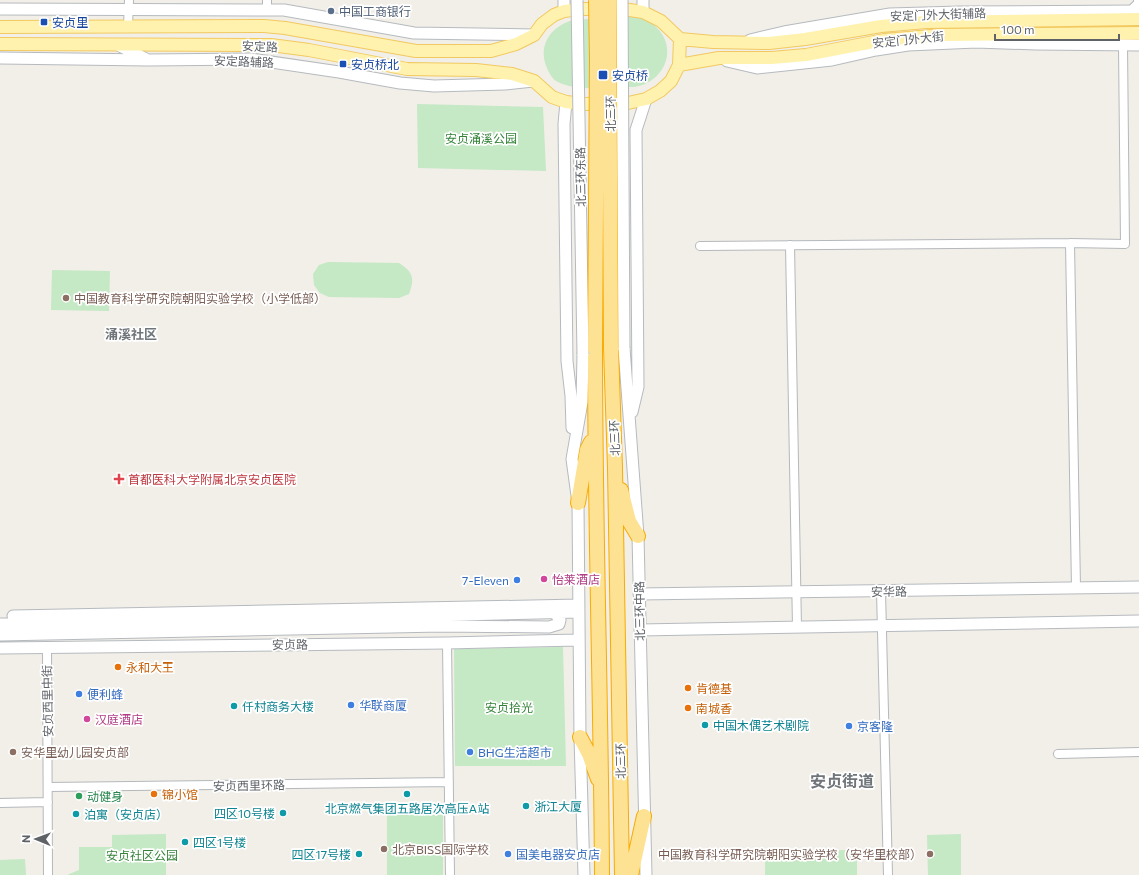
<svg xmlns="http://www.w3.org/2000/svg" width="1139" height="875" viewBox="0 0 1139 875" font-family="Commissioner,'Noto Sans SC',sans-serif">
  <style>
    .green { fill: #c5e8c5 }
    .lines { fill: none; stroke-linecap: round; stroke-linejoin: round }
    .street-casing { stroke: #b5b8bc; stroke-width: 10 }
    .secondary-casing { stroke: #b6babf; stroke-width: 13 }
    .primary-casing { stroke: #f2c960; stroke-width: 14 }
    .highway-casing { stroke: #f9ab00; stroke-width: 16 }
    .street { stroke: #fff; stroke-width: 8 }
    .secondary { stroke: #fff; stroke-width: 11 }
    .primary { stroke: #fff2af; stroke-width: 12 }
    .highway { stroke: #fde293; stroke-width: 14 }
    .secondary-bridge-casing { stroke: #b6babf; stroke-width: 13; stroke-linecap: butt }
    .highway-bridge-casing { stroke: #f9ab00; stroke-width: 16; stroke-linecap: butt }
    .secondary-bridge { stroke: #fff; stroke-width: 11 }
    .highway-bridge { stroke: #fde293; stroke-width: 14 }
    .service-dot { fill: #5c6f8a; stroke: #fff; stroke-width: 1.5 }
    .transit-dot { fill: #1a4fb4; stroke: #fff; stroke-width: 1.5 }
    .education-dot { fill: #8d6e63; stroke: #fff; stroke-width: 1.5 }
    .health-dot { fill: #e0444e; stroke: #fff; stroke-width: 1.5 }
    .hotel-dot { fill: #d1479c; stroke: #fff; stroke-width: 1.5 }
    .shop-dot { fill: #3f7fe0; stroke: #fff; stroke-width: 1.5 }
    .food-dot { fill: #e8710a; stroke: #fff; stroke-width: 1.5 }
    .culture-dot { fill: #0f9aa8; stroke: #fff; stroke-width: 1.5 }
    .leisure-dot { fill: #2e9e5b; stroke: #fff; stroke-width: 1.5 }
    .labels { text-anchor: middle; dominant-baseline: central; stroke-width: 3.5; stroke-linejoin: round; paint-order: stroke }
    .service-label { font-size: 12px; fill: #4e5e75; stroke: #fff; text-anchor: start }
    .street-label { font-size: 12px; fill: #5f6368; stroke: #fff }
    .transit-label { font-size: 12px; fill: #164399; stroke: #fff; text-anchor: start }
    .park-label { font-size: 12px; fill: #348238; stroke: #fff }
    .education-label { font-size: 12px; fill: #785e54; stroke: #fff; text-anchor: start }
    .health-label { font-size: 12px; fill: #be3a42; stroke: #fff; text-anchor: start }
    .hotel-label { font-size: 12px; fill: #b23c85; stroke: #fff; text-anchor: start }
    .shop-label { font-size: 12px; fill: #366cbe; stroke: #fff; text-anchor: start }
    .food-label { font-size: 12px; fill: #c56008; stroke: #fff; text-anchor: start }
    .culture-label { font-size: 12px; fill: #0d838f; stroke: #fff; text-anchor: start }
    .leisure-label { font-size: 12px; fill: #27864d; stroke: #fff; text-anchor: start }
    .neighbourhood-label { font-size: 13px; font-weight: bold; fill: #70757a; stroke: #fff }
    .district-label { font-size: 16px; font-weight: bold; fill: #70757a; stroke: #fff }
  </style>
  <rect width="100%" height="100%" fill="#f1efe8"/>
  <path class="green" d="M635,16C643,19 651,21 657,28C679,50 663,83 634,87C613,87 577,92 558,82C553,80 549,73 547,68C537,46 551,26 573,20Z
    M417,104L543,107L546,171L418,168Z
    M328,262L399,263C413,272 415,278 409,294L399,298L329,297L320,293L314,285L313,274L319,265Z
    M52,270L110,271L109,311L51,310Z
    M563,647L566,766H455L454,649Z
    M387,815H443V875H387Z
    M166,834V875H67L79,870V847H112V835Z
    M961,834V875H928L927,835Z
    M857,850V875H765V851Z
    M25,859L26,875H0V860Z"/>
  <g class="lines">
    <g class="street-casing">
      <path id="street" d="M267,10V0
        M1128,13L1138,3V0
        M128,27L129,0
        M1070,243L1076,588
        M790,245L797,627
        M700,246L1070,243L1125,244L1123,45
        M881,591L888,875
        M447,643L450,875
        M47,647L48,875
        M1058,754L1139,752
        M48,787L449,782
        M0,803L48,802"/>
    </g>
    <g class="secondary-casing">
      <path id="secondary" d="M564,0V11
        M643,0V12
        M0,9L284,10L414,33L534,35
        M750,40L784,32L890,14L960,12L1139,11
        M118,45L146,59
        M0,58L148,60L251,59L339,72L400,83L434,86L505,84L533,81
        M727,61L757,68L832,60L876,50L908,45L976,42L1036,44L1139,45
        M566,102L564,124L567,361L571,396L572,428
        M624,348L638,536L646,875
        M583,354L582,402L572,459L578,503L580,737L584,875
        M632,412L638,387L636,130L646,99
        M639,594L1139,587
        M13,616L579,605
        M0,624L298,619L579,612
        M640,630L1139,621
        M0,635L441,626L549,627L559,624L560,620L555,613
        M0,648L447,643L579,640"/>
    </g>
    <g class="primary-casing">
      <path id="primary" d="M0,27L264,26L285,28L416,51H491L516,44L534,35L542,24L554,15L564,11L583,9H623L643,12L661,21L680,39
        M680,39L713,42L769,43L805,39L881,26L926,22L1139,19
        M0,44L271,45L309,50L407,69L476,70L512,74L534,81L552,97L566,102L584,104L628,103L646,99L660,91L671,81L679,65L680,39
        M679,65L719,58H772L806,55L884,40L943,35L1139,33"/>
    </g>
    <g class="highway-casing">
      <path id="highway" d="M611,348L615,468L622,875
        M595,349C595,525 601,700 602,875
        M621,490L629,521L638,536
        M578,503L587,450L591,442
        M580,737L589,754L598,779
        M631,875L644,816"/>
    </g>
    <use href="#street" class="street"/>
    <use href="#secondary" class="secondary"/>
    <use href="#primary" class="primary"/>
    <use href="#highway" class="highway"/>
    <g class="secondary-bridge-casing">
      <path id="secondary-bridge" d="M577,0L583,354
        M622,0L624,348"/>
    </g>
    <g class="highway-bridge-casing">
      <path id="highway-bridge" d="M609,0L611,348
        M595,349L597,59L596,0"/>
    </g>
    <use href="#secondary-bridge" class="secondary-bridge"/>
    <use href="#highway-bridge" class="highway-bridge"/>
  </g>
  <circle class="service-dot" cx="331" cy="11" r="4"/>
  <g class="transit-dot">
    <rect x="40" y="18" width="8" height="8" rx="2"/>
    <rect x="339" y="60" width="8" height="8" rx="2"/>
    <rect x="598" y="70" width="10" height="10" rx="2"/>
  </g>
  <g class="education-dot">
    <circle cx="66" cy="298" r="4"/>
    <circle cx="13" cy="752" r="4"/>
    <circle cx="384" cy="849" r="4"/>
    <circle cx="930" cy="854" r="4"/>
  </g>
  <path class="health-dot" d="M117 473h4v4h4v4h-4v4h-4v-4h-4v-4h4z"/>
  <g class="hotel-dot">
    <circle cx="544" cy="579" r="4"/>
    <circle cx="87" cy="719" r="4"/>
  </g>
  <g class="shop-dot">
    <circle cx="517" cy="580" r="4"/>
    <circle cx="79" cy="694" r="4"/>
    <circle cx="351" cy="705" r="4"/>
    <circle cx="849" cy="726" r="4"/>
    <circle cx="470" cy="752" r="4"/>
    <circle cx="508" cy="854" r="4"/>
  </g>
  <g class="food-dot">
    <circle cx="118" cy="667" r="4"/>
    <circle cx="688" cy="688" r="4"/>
    <circle cx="688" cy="708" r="4"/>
    <circle cx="154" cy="794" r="4"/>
  </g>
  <g class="culture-dot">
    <circle cx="234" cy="706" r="4"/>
    <circle cx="705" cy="725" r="4"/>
    <circle cx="407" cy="794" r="4"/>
    <circle cx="526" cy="806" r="4"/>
    <circle cx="283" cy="813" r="4"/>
    <circle cx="76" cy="814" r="4"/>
    <circle cx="185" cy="842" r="4"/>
    <circle cx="359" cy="854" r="4"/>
  </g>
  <circle class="leisure-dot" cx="79" cy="796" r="4"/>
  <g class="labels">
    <g class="service-label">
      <text x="339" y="11">中国工商银行</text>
    </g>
    <g class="street-label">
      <text transform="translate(938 14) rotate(-2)">安定门外大街辅路</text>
      <text transform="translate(908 39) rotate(-6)">安定门外大街</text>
      <text transform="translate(260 46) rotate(2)">安定路</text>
      <text transform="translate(244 61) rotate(2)">安定路辅路</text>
      <text transform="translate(610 114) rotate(-90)">北三环</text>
      <text transform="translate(580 177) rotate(-91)">北三环东路</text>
      <text transform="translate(614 438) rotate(-92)">北三环</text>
      <text transform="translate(889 591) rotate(-1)">安华路</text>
      <text transform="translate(639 611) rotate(-91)">北三环中路</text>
      <text transform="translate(290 644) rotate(-1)">安贞路</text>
      <text transform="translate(47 701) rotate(-91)">安贞西里中街</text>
      <text transform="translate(620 761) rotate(-91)">北三环</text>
      <text transform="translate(249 785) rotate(-1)">安贞西里环路</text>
    </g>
    <g class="transit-label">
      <text x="52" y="22">安贞里</text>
      <text x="351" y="64">安贞桥北</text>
      <text x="612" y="75">安贞桥</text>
    </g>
    <g class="park-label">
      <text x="481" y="138">安贞涌溪公园</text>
      <text x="509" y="707">安贞拾光</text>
      <text x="142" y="855">安贞社区公园</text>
    </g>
    <g class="education-label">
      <text x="74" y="298">中国教育科学研究院朝阳实验学校（小学低部）</text>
      <text x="21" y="752">安华里幼儿园安贞部</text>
      <text x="392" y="849">北京BISS国际学校</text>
      <text x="922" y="854" text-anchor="end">中国教育科学研究院朝阳实验学校（安华里校部）</text>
    </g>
    <g class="health-label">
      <text x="128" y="479">首都医科大学附属北京安贞医院</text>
    </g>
    <g class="hotel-label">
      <text x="552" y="579">怡莱酒店</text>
      <text x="95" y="719">汉庭酒店</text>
    </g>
    <g class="shop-label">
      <text x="509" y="580" text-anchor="end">7-Eleven</text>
      <text x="87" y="694">便利蜂</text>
      <text x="359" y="705">华联商厦</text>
      <text x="857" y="726">京客隆</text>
      <text x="478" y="752">BHG生活超市</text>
      <text x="516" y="854">国美电器安贞店</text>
    </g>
    <g class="food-label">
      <text x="126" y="667">永和大王</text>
      <text x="696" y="688">肯德基</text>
      <text x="696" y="708">南城香</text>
      <text x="162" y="794">锦小馆</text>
    </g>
    <g class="culture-label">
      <text x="242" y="706">仟村商务大楼</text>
      <text x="713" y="725">中国木偶艺术剧院</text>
      <text x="534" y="806">浙江大厦</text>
      <text x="407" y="808" text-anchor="middle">北京燃气集团五路居次高压A站</text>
      <text x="275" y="813" text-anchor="end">四区10号楼</text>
      <text x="84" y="814">泊寓（安贞店）</text>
      <text x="193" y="842">四区1号楼</text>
      <text x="351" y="854" text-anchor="end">四区17号楼</text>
    </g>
    <g class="leisure-label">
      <text x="87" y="796">动健身</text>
    </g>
    <g class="neighbourhood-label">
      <text x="131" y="334">涌溪社区</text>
    </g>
    <g class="district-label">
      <text x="842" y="780">安贞街道</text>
    </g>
  </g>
  <g transform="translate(36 839) rotate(271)" stroke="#ffffff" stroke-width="3" paint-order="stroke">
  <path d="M0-3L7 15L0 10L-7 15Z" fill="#5f6368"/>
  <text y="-6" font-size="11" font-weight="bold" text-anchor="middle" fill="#5f6368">N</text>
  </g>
  <path d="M995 34v6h124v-6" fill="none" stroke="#5f6368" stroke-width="2"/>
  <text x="1001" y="34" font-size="12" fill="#5f6368" stroke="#ffffff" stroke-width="3" paint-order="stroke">100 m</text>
</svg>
